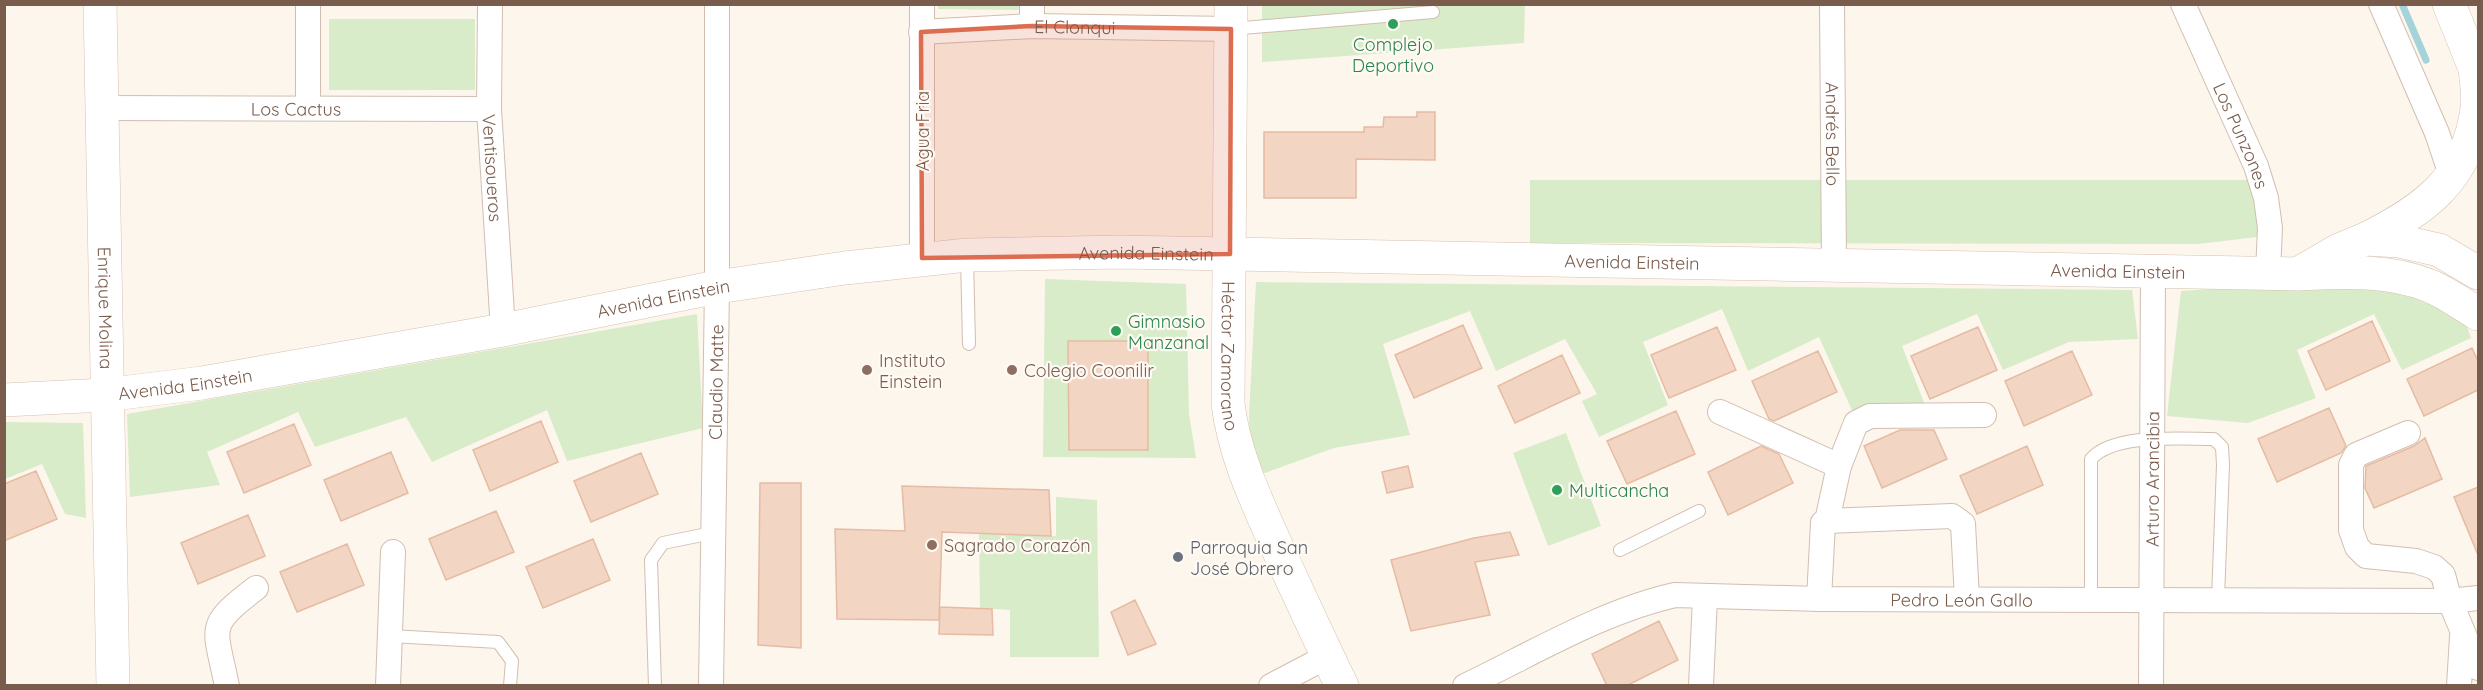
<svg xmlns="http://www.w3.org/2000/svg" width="2483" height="690" viewBox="0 0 2483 690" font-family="Quicksand,sans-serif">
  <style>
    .green { fill: #d8ecc9 }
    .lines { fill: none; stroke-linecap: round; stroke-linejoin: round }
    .stream { stroke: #a5d3da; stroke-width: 7 }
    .building { fill: #f3d5c3; stroke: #e6bba3; stroke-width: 1.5 }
    .lane-casing { stroke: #d1beb0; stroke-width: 14 }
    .street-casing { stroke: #d1beb0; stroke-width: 26 }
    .secondary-casing { stroke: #d6c0b0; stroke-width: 34 }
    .lane { stroke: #fff; stroke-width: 12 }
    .street { stroke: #fff; stroke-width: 24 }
    .secondary { stroke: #fff; stroke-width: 33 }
    .marked { fill: #dc6d51; fill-opacity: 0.2; stroke: #dc6d51; stroke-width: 4.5; stroke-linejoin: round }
    .leisure-dot { fill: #2e9e5b; stroke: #fffaf3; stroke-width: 2 }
    .education-dot { fill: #8d6e63; stroke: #fffaf3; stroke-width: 2 }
    .worship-dot { fill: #6b7280; stroke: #fffaf3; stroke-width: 2 }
    .labels { text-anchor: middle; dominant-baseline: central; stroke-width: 4.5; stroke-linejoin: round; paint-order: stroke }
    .street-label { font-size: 18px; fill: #7a5c4d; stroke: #fffaf3 }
    .leisure-label { font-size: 18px; fill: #27864d; stroke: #fffaf3; text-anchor: start }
    .education-label { font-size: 18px; fill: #785e54; stroke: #fffaf3; text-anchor: start }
    .worship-label { font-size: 18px; fill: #5b616d; stroke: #fffaf3; text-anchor: start }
  </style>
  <rect width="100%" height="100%" fill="#fdf6ec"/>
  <path class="green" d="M938,5H1020V10L938,9Z
    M1262,5H1525L1524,43L1262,62Z
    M329,19H475V90H329Z
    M1530,180H2255L2266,236L2198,244L1530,243Z
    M1045,279L1186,284L1189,414L1196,458L1043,457Z
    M1256,282L2132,290L2138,339L2069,342L2003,370L1977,314L1902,346L1925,405L1859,426L1819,337L1748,371L1722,309L1643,342L1668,405L1599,437L1582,401L1597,394L1565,339L1496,371L1470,311L1383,344L1410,435L1334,448L1262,474L1250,446L1249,415Z
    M2297,283L2398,292L2464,318L2471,338L2402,370L2374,314L2297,350L2316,398L2248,423L2167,416L2181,291Z
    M697,314L703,428L567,461L547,410L432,462L406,417L315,447L298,412L207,452L220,485L130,497L127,414Z
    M5,422L83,423L86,518L65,514L42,464L5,479Z
    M1566,433L1601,526L1548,546L1513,453Z
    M1056,497L1097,500L1099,657H1010V610L980,608L979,533L1056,536Z"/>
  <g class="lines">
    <path class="stream" d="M2402,4L2426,60"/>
  </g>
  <path class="building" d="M1417,112H1435V160L1356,159V198H1264V132H1364V127H1383L1384,117H1417Z
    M2372,321L2390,361L2326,390L2308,351Z
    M1463,325L1482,368L1414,398L1395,355Z
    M1717,327L1736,370L1669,398L1651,355Z
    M1978,327L1997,370L1930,399L1911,356Z
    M1068,341H1148V450H1069Z
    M2472,348L2478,361V390L2424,416L2407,379Z
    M1818,351L1837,392L1774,421L1769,419L1752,381Z
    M2072,351L2092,395L2024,426L2005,381Z
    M1562,355L1580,393L1515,423L1498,386Z
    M2329,408L2346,446L2341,453L2277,482L2258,439Z
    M1676,411L1695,454L1627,484L1607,441Z
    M541,421L558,462L490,491L473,450Z
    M294,424L311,465L244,493L227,452Z
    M1900,430H1934L1947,459L1882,488L1864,446Z
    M2425,438L2442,479L2374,508L2365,488L2366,466L2414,446Z
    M1761,446L1779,454L1793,483L1728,515L1708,472Z
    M2027,446L2043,485L1977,514L1960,476Z
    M391,452L408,493L341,521L324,480Z
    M641,453L658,494L591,522L574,481Z
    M1408,466L1413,487L1387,493L1382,472Z
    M36,471L57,519L4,541V484Z
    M760,483H801V648L758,645Z
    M902,486L1049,490L1051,536L942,532L939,620L837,619L835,529L905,531Z
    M2478,487V555L2454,497Z
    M496,511L514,552L446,580L429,539Z
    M248,515L265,556L198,584L181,543Z
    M1510,532L1519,555L1475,562L1490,615L1411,631L1391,560L1474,538Z
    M593,539L610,580L543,608L526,567Z
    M347,544L364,585L297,612L280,572Z
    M1135,600L1156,644L1128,655L1111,612Z
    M940,607L992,609L993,635L939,634Z
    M1659,621L1678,660L1626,686H1607L1592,654Z"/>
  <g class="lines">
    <g class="lane-casing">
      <path id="lane" d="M1231,29L1433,12
        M967,257L969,344
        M1620,550L1699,511
        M2091,599V459C2114,433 2180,439 2214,439L2222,447L2223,465L2218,599
        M391,636L498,642L512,661L510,686
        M655,686L651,560L663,543L712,533"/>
    </g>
    <g class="street-casing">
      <g id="street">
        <path id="s1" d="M490,4L489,109L503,330"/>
        <path id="s2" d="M1832,4L1834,265"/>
        <path id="s3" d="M2183,4L2256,166L2266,198L2270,228L2268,273"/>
        <path d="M2381,4L2437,133L2452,178"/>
        <path d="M1032,26V4"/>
        <path id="s4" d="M921,32L1032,26L1231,29"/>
        <path id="s5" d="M101,108L489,109"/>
        <path d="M308,108V4"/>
        <path d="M922,258V4"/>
        <path d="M1720,412L1839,466"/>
        <path d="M2408,433L2356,455L2351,465V530L2357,547L2366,556L2416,561L2434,567L2443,575L2450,601L2478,668"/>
        <path d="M1827,521L1839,466L1856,423L1870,416L1984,415"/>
        <path d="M1819,599L1823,523L1827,521L1952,516L1963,524L1967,599"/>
        <path d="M227,686C215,626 205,627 256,588"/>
        <path d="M388,686L393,552"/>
        <path id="s6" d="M711,686L717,287V4"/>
        <path d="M1271,686L1328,656"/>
        <path id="s7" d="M1465,686C1532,654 1603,611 1675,595L1819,599L2450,601L2478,598"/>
        <path d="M1701,686L1705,597"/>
        <path id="s8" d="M2151,686L2153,271"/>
        <path d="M2459,686L2462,637"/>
      </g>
    </g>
    <g class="secondary-casing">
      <g id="secondary">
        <path id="s9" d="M100,4L113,686"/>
        <path id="s10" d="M1231,4L1228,404C1235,459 1259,506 1281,556C1301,599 1321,643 1342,686"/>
        <path d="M2449,4L2478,76"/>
        <path d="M2366,239C2425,209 2467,180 2477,109C2479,96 2476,81 2475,68"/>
        <path d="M2301,272L2339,250L2366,239L2399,241L2439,250L2478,273"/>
        <path id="s11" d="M4,400L105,395L202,383L503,330L717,287L845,268L967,255L1119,252L2297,274C2341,272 2389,269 2430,286C2447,293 2463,305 2478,314"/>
      </g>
    </g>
    <use href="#lane" class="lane"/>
    <use href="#street" class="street"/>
    <use href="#secondary" class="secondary"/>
  </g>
  <path class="marked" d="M1032,26L1231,29L1230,254L922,258L921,32Z"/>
  <g class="leisure-dot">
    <circle cx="1393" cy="24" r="6"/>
    <circle cx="1116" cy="331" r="6"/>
    <circle cx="1557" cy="490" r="6"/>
  </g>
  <g class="education-dot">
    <circle cx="867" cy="370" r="6"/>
    <circle cx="1012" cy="370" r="6"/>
    <circle cx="932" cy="545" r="6"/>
  </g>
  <circle class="worship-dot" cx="1178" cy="557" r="6"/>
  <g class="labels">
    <g class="street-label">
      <text stroke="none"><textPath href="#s4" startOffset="154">El Clonqui</textPath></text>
      <text stroke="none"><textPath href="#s5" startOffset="195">Los Cactus</textPath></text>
      <text transform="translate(922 131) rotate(-90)">Agua Fria</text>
      <text stroke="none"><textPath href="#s2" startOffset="130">Andrés Bello</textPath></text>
      <text stroke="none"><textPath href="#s3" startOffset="144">Los Punzones</textPath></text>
      <text stroke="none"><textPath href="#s1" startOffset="164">Ventisoueros</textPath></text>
      <text stroke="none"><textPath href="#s11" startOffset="1154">Avenida Einstein</textPath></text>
      <text stroke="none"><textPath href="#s11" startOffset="1640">Avenida Einstein</textPath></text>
      <text stroke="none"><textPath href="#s11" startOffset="2126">Avenida Einstein</textPath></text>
      <text stroke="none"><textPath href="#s11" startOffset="668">Avenida Einstein</textPath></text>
      <text stroke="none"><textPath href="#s9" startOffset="304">Enrique Molina</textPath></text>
      <text stroke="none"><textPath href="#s10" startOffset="352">Héctor Zamorano</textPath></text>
      <text stroke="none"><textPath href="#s6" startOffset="304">Claudio Matte</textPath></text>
      <text stroke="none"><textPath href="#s11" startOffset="182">Avenida Einstein</textPath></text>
      <text stroke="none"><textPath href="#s8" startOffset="207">Arturo Arancibia</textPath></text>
      <text stroke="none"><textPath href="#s7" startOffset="516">Pedro León Gallo</textPath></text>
    </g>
    <g class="leisure-label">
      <text x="1393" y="44" text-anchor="middle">Complejo<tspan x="1393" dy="21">Deportivo</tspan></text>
      <text x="1128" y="321">Gimnasio<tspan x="1128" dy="21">Manzanal</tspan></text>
      <text x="1569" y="490">Multicancha</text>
    </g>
    <g class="education-label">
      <text x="879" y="360">Instituto<tspan x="879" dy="21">Einstein</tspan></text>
      <text x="1024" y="370">Colegio Coonilir</text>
      <text x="944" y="545">Sagrado Corazón</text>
    </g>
    <g class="worship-label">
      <text x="1190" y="547">Parroquia San<tspan x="1190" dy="21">José Obrero</tspan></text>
    </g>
  </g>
  <rect width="2483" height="690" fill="none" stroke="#7a5c4d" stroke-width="12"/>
</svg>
